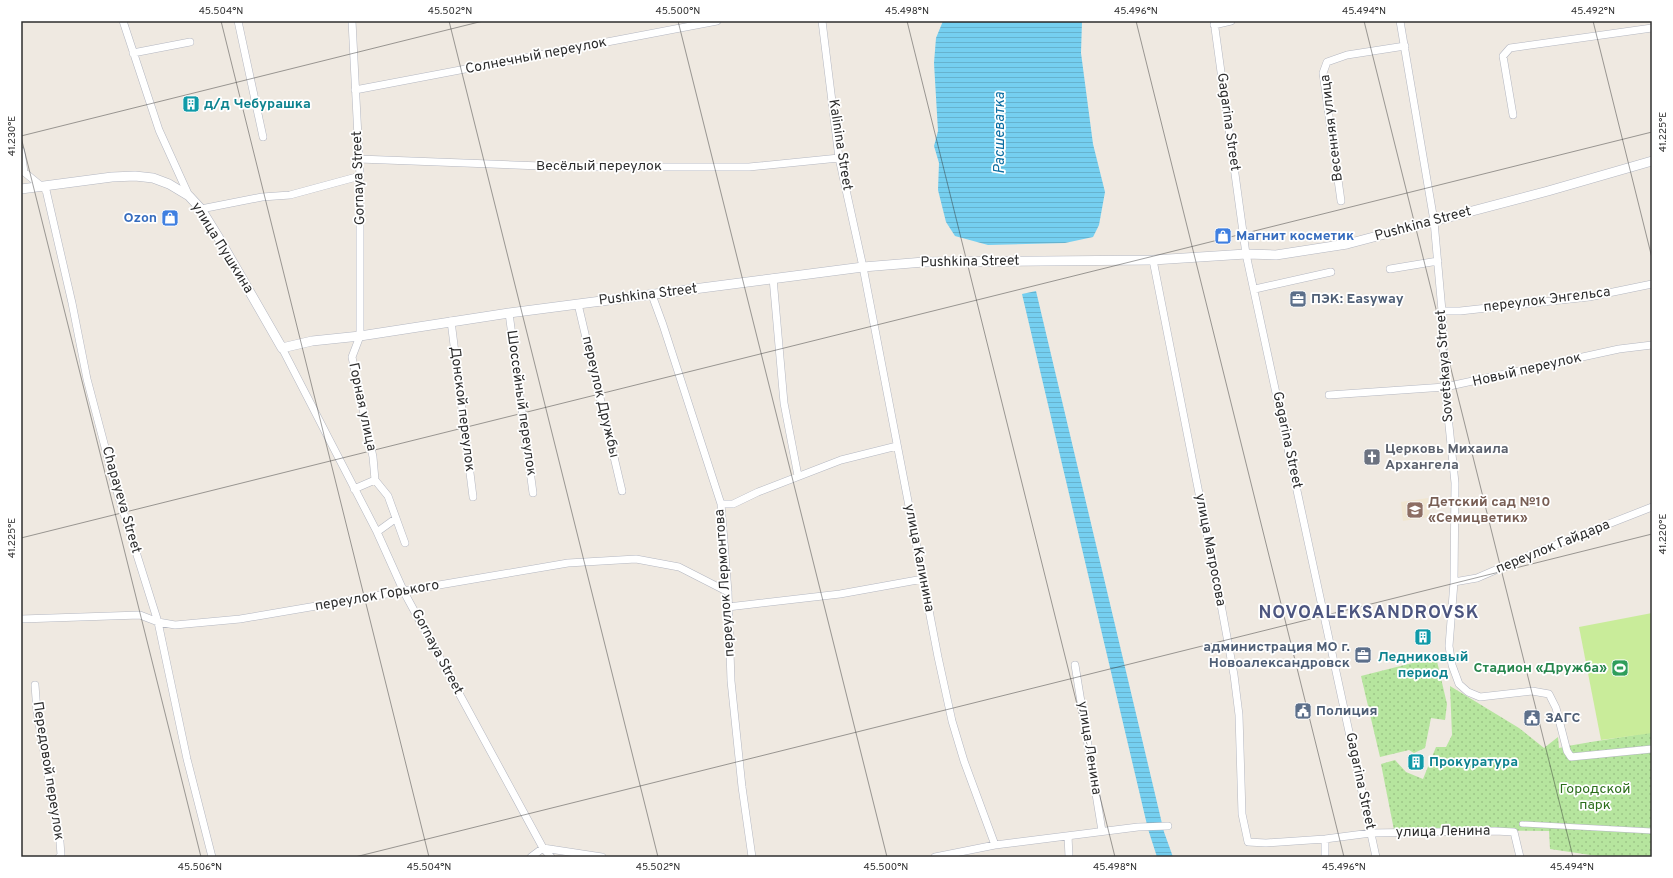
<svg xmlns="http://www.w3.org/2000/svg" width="1673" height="878" viewBox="0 0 1673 878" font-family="Overpass,sans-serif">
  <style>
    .education { fill: #f0e6d1 }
    .park { fill: url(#park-dots) }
    .pitch { fill: #c9ec9a }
    .water { fill: url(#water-rules) }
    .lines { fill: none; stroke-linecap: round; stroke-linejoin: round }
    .pedestrian-casing { stroke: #b4b7c1; stroke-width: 6 }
    .minor-casing { stroke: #b4b7c1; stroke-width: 8 }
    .secondary-casing { stroke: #b4b7c1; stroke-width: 10 }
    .pedestrian { stroke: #fff; stroke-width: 5 }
    .minor { stroke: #fff; stroke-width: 7 }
    .secondary { stroke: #fff; stroke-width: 9 }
    .ticks { fill: none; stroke: #2e2e2e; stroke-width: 1; stroke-opacity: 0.45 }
    .labels { text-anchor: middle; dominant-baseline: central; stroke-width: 3.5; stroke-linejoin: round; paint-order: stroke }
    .street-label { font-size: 14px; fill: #2e2e2e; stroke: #fff }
    .culture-label { font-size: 14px; font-weight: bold; fill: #0d838f; stroke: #fff; text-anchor: start }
    .shop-label { font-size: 14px; font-weight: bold; fill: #366cbe; stroke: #fff; text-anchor: end }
    .service-label { font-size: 14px; font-weight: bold; fill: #4e5e75; stroke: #fff; text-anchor: start }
    .worship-label { font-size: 14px; font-weight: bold; fill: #5b616d; stroke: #fff; text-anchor: start }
    .education-label { font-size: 14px; font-weight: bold; fill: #785e54; stroke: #fff; text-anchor: start }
    .leisure-label { font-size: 14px; font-weight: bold; fill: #27864d; stroke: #fff; text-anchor: end }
    .park-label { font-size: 14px; fill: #2c6e1b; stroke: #fff }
    .water-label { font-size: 15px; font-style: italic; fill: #0d6fa3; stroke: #fff }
    .district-label { font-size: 18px; font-weight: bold; letter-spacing: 1px; fill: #4d5680; stroke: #fff }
    .neatline { fill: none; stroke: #2e2e2e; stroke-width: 1.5 }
    .ticks-label { font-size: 10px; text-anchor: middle; fill: #2e2e2e }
  </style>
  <defs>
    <pattern id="park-dots" width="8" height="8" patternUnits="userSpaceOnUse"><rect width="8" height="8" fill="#b6e59e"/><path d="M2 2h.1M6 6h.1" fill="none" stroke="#9dc588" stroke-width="1.8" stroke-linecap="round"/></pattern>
    <pattern id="water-rules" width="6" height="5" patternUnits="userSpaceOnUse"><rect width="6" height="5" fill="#75cff0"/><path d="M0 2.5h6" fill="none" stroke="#66b2ce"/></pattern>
  </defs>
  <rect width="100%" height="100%" fill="#efe9e1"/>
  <path class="education" d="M1428,498L1430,517L1403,521L1401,502Z"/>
  <path class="park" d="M1436,657L1447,704L1445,720L1431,718L1425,748L1414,753L1409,750L1380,757L1361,676Z
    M1450,686L1519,728L1544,748L1558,737L1559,748C1590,741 1621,738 1652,732V857H1604L1550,849L1549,831L1394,830L1381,764L1395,760L1406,772L1423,779L1436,747H1446L1452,735Z"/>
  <path class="pitch" d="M1652,613V733L1601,740L1579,627Z"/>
  <path class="water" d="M943,21H1082L1081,53L1093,144L1105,192L1099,225L1093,237L1065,243L988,245L955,236L946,222L938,190L939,163L934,146L938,131L934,63L936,38Z
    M1036,291L1164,832L1173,857H1157L1148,829L1022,294Z"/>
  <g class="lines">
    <g class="pedestrian-casing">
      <path id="pedestrian" d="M1522,824L1652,831"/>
    </g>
    <g class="minor-casing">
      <path id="minor" d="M123,21L159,130L189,196
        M238,21L263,137
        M352,21L360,176V336L352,357L373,457L375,480L388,496L405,543
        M822,21L839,158L863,267L938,657L952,721L964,761L995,845
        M1214,21L1246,254L1376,857
        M1400,21L1434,221L1442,311L1445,387L1455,483L1454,582L1449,646L1452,665L1459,684L1468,692L1480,697L1532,691L1549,694L1556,708L1567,751L1571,757L1652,749
        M1214,25L1231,21
        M133,53L190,42
        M355,90L717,21
        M1513,115L1503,56L1510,48L1652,28
        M21,151L24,172L46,190L72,303L87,379L115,485L158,622L187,759L212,857
        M359,159L568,167H749L839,158
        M1341,201L1323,73L1327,62L1347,55L1405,46
        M201,209L262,197L290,195L360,176
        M1153,260L1222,610L1234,675L1239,715L1242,814L1248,842L1266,843L1325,839L1371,833L1495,831L1514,832L1520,857
        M1390,269L1438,261
        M773,278L784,403L798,476
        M1255,289L1331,272
        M652,295L663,325L721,504L728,592L731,681L742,787L752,857
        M578,304L622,491
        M1442,311H1460L1589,297L1652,284
        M509,313L533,493
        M451,321L473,497
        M282,348L377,532L404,592L543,848L551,857
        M1329,395L1445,387L1619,349L1652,345
        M354,489L375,480
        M721,504H733L758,492L841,460L897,446
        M377,532L395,519
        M1454,582L1477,578L1537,552L1652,507
        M728,607L840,594L923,579
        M21,619L140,615L158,622L175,625L240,619L568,563L636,559L679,567L728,592
        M1075,665L1102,831
        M35,685L37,712L60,842L61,855L59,857
        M1068,836L1069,857
        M1325,839V857
        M531,857L543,848L602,857
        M935,857L995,845L1138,827L1168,826"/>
    </g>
    <g class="secondary-casing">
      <path id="secondary" d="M21,189L112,177L135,176L153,178L169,184L189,196L201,209L217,235L282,348L312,341L360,336L509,313L863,267L924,262L1153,260L1246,254L1276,255L1347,244L1548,191L1652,161"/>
    </g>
    <use href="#pedestrian" class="pedestrian"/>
    <use href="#minor" class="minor"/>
    <use href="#secondary" class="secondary"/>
  </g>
  <path class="ticks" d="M221,21L429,857M449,21L658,857M678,21L887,857M907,21L1115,857M1136,21L1344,857M1364,21L1573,857M1593,21L1652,258M21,136L483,21M21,137L201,857M21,538L1652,132M355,857L1652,534"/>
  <defs>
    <g id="building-square" transform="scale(0.9)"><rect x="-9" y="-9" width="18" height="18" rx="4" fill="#0f9aa8" stroke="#fff"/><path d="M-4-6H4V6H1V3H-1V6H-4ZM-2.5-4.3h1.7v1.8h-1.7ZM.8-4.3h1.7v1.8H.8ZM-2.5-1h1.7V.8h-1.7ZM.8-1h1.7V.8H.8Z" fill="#fff"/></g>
    <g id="shop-square" transform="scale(0.9)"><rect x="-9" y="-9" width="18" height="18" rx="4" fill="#3f7fe0" stroke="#fff"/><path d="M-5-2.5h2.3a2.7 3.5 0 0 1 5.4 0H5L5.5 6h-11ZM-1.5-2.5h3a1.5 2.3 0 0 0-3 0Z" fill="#fff"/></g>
    <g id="office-square" transform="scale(0.9)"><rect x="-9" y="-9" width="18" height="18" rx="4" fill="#5c6f8a" stroke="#fff"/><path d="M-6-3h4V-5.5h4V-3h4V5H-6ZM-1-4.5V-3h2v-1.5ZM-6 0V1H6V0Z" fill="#fff"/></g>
    <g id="church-square" transform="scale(0.9)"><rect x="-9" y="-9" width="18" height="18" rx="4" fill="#6b7280" stroke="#fff"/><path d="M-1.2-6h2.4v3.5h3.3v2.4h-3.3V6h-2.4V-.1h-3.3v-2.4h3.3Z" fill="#fff"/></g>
    <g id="school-square" transform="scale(0.9)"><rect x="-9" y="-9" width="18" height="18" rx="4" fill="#8d6e63" stroke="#fff"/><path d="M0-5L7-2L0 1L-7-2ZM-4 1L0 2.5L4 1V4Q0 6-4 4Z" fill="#fff"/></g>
    <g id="stadium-square" transform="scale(0.9)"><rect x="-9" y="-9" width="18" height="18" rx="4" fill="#2e9e5b" stroke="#fff"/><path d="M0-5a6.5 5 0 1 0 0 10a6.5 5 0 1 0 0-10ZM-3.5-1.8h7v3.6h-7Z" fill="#fff"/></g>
    <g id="civic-square" transform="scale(0.9)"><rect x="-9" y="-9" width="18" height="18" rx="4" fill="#5c6f8a" stroke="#fff"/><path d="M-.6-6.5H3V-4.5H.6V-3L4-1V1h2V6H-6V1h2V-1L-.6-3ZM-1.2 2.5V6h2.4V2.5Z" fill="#fff"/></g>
  </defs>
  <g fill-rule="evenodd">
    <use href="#building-square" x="191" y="104"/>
    <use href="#shop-square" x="170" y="218"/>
    <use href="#shop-square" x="1223" y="236"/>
    <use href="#office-square" x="1298" y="299"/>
    <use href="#church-square" x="1372" y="457"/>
    <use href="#school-square" x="1415" y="510"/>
    <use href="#building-square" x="1423" y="637"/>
    <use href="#office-square" x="1363" y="655"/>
    <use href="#stadium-square" x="1620" y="668"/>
    <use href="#civic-square" x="1303" y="711"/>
    <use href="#civic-square" x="1532" y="718"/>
    <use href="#building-square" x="1416" y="762"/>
  </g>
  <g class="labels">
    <g class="street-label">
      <text transform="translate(536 56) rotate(-11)">Солнечный переулок</text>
      <text transform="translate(1228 122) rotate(82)">Gagarina Street</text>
      <text transform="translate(1332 128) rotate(-97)">Весенняя улица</text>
      <text transform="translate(840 145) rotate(81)">Kalinina Street</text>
      <text x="599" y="166">Весёлый переулок</text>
      <text transform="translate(359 178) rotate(-92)">Gornaya Street</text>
      <text transform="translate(1423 224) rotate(-15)">Pushkina Street</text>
      <text transform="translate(222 248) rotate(58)">улица Пушкина</text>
      <text transform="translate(970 262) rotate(-1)">Pushkina Street</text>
      <text transform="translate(648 295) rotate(-7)">Pushkina Street</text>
      <text transform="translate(1547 300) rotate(-7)">переулок Энгельса</text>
      <text transform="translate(1445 366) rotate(-94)">Sovetskaya Street</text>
      <text transform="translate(1527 370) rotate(-13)">Новый переулок</text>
      <text transform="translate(600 397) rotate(77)">переулок Дружбы</text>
      <text transform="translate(521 403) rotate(82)">Шоссейный переулок</text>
      <text transform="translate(362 407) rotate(78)">Горная улица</text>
      <text transform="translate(462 409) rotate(83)">Донской переулок</text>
      <text transform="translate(1287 440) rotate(78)">Gagarina Street</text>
      <text transform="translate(121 500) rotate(74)">Chapayeva Street</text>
      <text transform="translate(1553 547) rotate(-22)">переулок Гайдара</text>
      <text transform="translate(1210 550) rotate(79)">улица Матросова</text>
      <text transform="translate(919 558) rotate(79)">улица Калинина</text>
      <text transform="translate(725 583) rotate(-94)">переулок Лермонтова</text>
      <text transform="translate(377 596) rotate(-10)">переулок Горького</text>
      <text transform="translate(437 652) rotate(62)">Gornaya Street</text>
      <text transform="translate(1089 748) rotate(81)">улица Ленина</text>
      <text transform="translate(48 771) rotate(81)">Передовой переулок</text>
      <text transform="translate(1360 781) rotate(78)">Gagarina Street</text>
      <text transform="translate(1443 832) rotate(-1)">улица Ленина</text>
    </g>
    <g class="culture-label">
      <text x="204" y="104">д/д Чебурашка</text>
      <text x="1423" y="657" text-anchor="middle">Ледниковый<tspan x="1423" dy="16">период</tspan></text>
      <text x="1429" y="762">Прокуратура</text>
    </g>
    <g class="shop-label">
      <text x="157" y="218">Ozon</text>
      <text x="1236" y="236" text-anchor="start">Магнит косметик</text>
    </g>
    <g class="service-label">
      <text x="1311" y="299">ПЭК: Easyway</text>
      <text x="1350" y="647" text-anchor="end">администрация МО г.<tspan x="1350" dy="16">Новоалександровск</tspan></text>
      <text x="1316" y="711">Полиция</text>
      <text x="1545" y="718">ЗАГС</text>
    </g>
    <g class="worship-label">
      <text x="1385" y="449">Церковь Михаила<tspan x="1385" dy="16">Архангела</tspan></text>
    </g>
    <g class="education-label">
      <text x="1428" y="502">Детский сад №10<tspan x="1428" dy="16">«Семицветик»</tspan></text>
    </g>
    <g class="leisure-label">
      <text x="1607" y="668">Стадион «Дружба»</text>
    </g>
    <g class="park-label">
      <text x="1595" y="789">Городской<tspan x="1595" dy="16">парк</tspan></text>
    </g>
    <g class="water-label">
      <text transform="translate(1000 133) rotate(-90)">Расшеватка</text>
    </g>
    <g class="district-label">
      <text x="1369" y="613">NOVOALEKSANDROVSK</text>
    </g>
  </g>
  <rect width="1673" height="878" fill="none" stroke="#ffffff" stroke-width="44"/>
  <rect x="22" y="22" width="1629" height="834" class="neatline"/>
  <g class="ticks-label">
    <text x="221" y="14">45.504°N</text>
    <text x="450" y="14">45.502°N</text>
    <text x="678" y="14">45.500°N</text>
    <text x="907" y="14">45.498°N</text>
    <text x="1136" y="14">45.496°N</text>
    <text x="1364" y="14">45.494°N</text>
    <text x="1593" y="14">45.492°N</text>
    <text transform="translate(1662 132) rotate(-90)" y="4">41.225°E</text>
    <text transform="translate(11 136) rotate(-90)" y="4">41.230°E</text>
    <text transform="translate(1662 534) rotate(-90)" y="4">41.220°E</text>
    <text transform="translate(11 538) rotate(-90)" y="4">41.225°E</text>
    <text x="200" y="870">45.506°N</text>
    <text x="429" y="870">45.504°N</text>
    <text x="658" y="870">45.502°N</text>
    <text x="886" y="870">45.500°N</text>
    <text x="1115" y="870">45.498°N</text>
    <text x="1344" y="870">45.496°N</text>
    <text x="1572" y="870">45.494°N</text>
  </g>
</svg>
